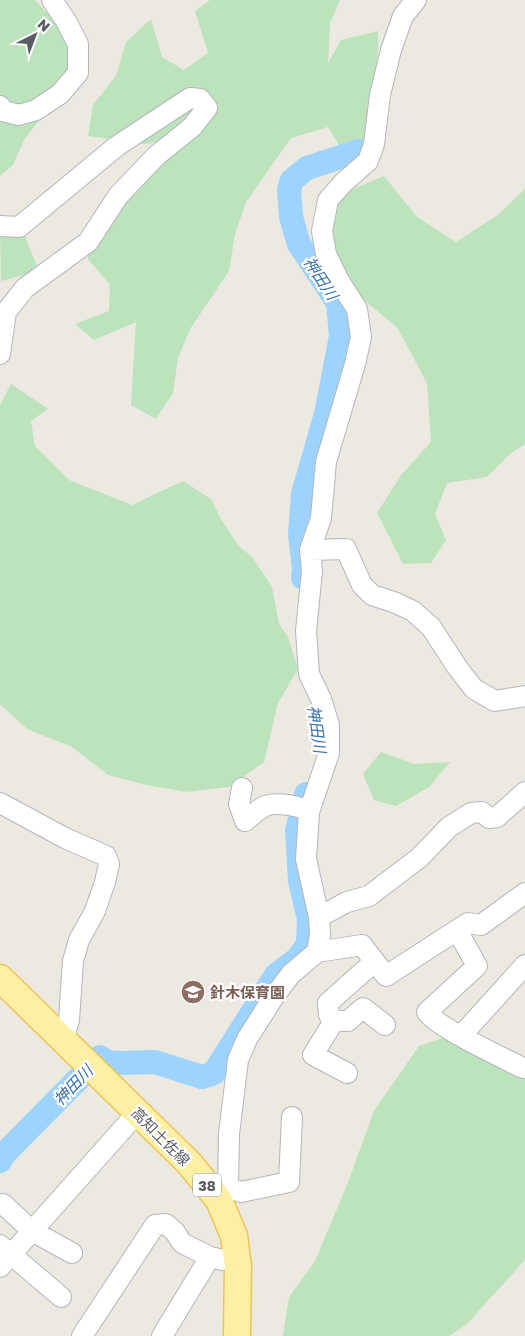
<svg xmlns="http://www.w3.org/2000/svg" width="525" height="1336" viewBox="0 0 525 1336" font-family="'Golos Text','Noto Sans JP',sans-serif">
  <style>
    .green { fill: #bce3bc }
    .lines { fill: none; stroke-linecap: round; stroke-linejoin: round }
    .river { stroke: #9ed3fd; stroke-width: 24 }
    .minor-casing { stroke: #b3b6ba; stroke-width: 22 }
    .major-casing { stroke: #eec456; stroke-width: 29 }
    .minor { stroke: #fff; stroke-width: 20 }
    .major { stroke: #fdefa3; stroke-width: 26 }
    .labels { text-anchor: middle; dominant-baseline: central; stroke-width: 4.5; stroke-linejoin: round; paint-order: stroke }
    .shield { fill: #fff; stroke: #8b8d90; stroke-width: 1 }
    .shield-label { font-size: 14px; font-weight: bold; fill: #595c61 }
    .education-label { font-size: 15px; font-weight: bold; fill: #785e54; stroke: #fff; text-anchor: start }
    .street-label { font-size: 15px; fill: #595c61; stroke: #fff }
    .water-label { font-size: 16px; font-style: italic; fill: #3d74ae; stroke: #fff }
  </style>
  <rect width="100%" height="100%" fill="#ebe9e0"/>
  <path class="green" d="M0,0H35L59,26L79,56L45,114L25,138L13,165L0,176Z
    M210,0H340L330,23L328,63L341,40L378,31V45L372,139L345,155L328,127L291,138L246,202L235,234L229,271L190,329L178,358L173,393L156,419L131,405L136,322L94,340L75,324L109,311L110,285L88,259V237L110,227L119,203L157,142L144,144L88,136L93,105L116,76L126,42L151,19L162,57L184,70L208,53L195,11Z
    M384,176L417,217L456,242L499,214L525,189V444L511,453L487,477L447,483L435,514L446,540L431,563L403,564L377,513L402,474L431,442L427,383L397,327L345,285L329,233L341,194Z
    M18,219L39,271L1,281L0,233Z
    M11,384L48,409L31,421L35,446L69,480L132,505L183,481L211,499L221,519L238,545L253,558L272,587L279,624L288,637L298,669L278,703L264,762L229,787L186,792L146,785L108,775L72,747L27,729L0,704V405Z
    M381,752L414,764L450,762L429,787L396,806L374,800L363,774Z
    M446,1037L525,1076V1260L466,1325L449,1336H283L289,1297L315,1261L347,1185L374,1111L419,1046Z"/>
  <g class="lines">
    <path class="river" d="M303,578L304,570L300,534L303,494L326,414L341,336L338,303L299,244L291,217L289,189L292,180L307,168L359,151
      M0,1161L5,1153L100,1057L107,1062L119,1063L155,1062L202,1077L214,1073L276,975L297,959L308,944L309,919L300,881L297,831L306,794"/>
    <g class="minor-casing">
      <path id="minor" d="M0,106L3,111L19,115L36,110L60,94L78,73V44L66,21L52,0
        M0,226L19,227L117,146L190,98L200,99L207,108L192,127L156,156L118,196L88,242L25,288L6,312L0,354
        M310,550L346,549L362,585L372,595L396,603L413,611L431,627L457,667L474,689L495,701L525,696
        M242,788L239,804L245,821C252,816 258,809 265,806C276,802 300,805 309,812
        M0,803L65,838L106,856L109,864L105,882L95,911L79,940L73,961L69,1020L63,1041
        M319,917L347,902L369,896L419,858L449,827L471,813L482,812L489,818L497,817L525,792
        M457,930L477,966L427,1012C435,1026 503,1058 521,1067L525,1068
        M317,952L320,935L319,917L306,859L309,812L329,753V725L321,699L309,674L306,631L312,571L310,550L321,518L326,462L355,364L361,337L357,309L339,281L326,254L322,231L328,200L343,183L368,161L374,144L380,95L391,50L403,16L416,0
        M334,1021L329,1015L328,1003L374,962
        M461,1036L525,965
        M347,1073L313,1055L334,1021H348L363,1008L385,1025
        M228,1188L241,1192L289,1182L292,1117
        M219,1200L228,1188L229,1134L238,1060L247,1039L275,995L291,974L317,952L362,945L386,976L468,923L481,925L525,893
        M3,1204L32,1231L72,1253
        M0,1245L61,1297
        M0,1267L137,1113
        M82,1336L155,1225L166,1224L175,1232L182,1243L210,1257
        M162,1336L210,1257L223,1260"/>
    </g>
    <g class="major-casing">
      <path id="major" d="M0,978L189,1163L219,1200L234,1236L238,1266L237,1336"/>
    </g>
    <use href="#minor" class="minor"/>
    <use href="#major" class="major"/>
  </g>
  <defs>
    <g id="school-disc" transform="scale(1.25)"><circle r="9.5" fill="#8d6e63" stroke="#fff"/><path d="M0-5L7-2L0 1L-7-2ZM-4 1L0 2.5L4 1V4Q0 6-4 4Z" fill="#fff"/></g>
  </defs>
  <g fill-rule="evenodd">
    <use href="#school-disc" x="193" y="992"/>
  </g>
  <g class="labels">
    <rect class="shield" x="193" y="1173.5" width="28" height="23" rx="4"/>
    <g class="shield-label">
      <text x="207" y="1185">38</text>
    </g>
    <g class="education-label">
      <text x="210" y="992">針木保育園</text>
    </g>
    <g class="street-label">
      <text transform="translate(161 1136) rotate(45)">高知土佐線</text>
    </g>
    <g class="water-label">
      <text transform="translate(321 278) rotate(57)">神田川</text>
      <text transform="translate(317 729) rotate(82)">神田川</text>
      <text transform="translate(73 1085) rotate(-46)">神田川</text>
    </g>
  </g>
  <g transform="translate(35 35) rotate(42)" stroke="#ffffff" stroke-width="4" paint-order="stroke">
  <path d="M0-4L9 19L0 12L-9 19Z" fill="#595c61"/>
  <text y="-8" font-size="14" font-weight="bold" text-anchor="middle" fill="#595c61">N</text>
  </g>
</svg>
